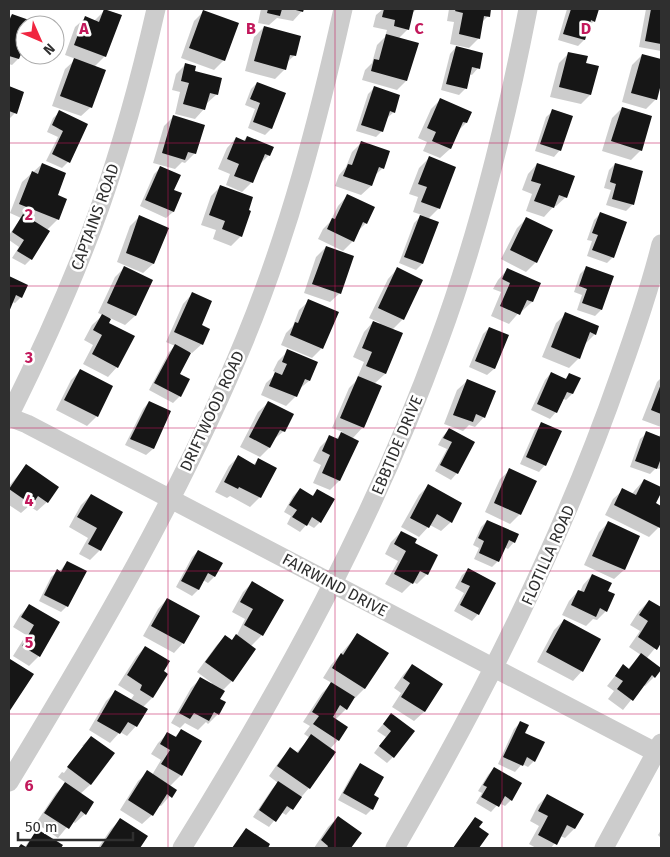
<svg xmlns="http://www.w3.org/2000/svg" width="670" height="857" viewBox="0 0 670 857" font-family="'Fira Sans',sans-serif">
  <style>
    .shadow { fill: #0003 }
    .building { fill: #161616 }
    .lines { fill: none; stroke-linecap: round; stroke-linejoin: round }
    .street { stroke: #ccc; stroke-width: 19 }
    .grid { fill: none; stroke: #c2185b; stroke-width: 1; stroke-opacity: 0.55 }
    .labels { text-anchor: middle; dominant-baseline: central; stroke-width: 5; stroke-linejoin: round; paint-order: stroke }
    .street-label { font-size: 16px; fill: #2f2f2f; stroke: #fff }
    .grid-label { font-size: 16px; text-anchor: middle; font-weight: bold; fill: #c2185b; stroke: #fff; stroke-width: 5; stroke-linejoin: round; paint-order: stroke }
  </style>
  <rect width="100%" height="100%" fill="#fff"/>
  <path class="shadow" d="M261,9H303L302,11L293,21L277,18L269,25L258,23Z
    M383,9H417L411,14L408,29L398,39L406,81L397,90L362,80L365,70L372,63L377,45L385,37L387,30L373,27L376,15Z
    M449,9H490L488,16L481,23L479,38L469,48L450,44L454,22L447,21Z
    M567,9H598L594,21L588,27L584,40L578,46L558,40Z
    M646,9H661V51L639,47Z
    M105,10V56L94,67L91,107L81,116L52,106L65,69L76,59L65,55L75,27L85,18L94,21Z
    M203,12L224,60L214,70L181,58L194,21Z
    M12,15L26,25L25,50L23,52L21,51L18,59L12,65L9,64V18Z
    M264,27L294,56L286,63L285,69L275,79L245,71L254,37Z
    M456,47L478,68L472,75L469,74L466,88L459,95L441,90L450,54Z
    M569,53L584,64L590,95L581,104L550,97L559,63Z
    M642,55L661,60V80L656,99L646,109L622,102L632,65Z
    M186,64L217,94L206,104L204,109L195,119L175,114L180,92L172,90L176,74Z
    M257,83L271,129L265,135L248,128L255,109L245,105L251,89Z
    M9,87L23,92L15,113L9,119Z
    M374,88L394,112L387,118L382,131L376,137L356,131L368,94Z
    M440,100L466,123L458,131L450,149L440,158L423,151L427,142L418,138L431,109Z
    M622,108L641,150L631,160L602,151L612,118Z
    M553,111L560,150L554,157L535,151L546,117Z
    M60,112L87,125L68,162L62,168L46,161L58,137L47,132L53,118Z
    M174,116L195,153L185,163L182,162L175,169L153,163L164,126Z
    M247,137L269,155L259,165L252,182L242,192L226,185L230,174L218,169L227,148L236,138L243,141Z
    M362,142L383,168L374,176L371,186L361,195L335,186L339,175L346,167L352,152Z
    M429,158L439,208L428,219L422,264L416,270L399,263L414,223L422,215L413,212L418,197L409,194L419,168Z
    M42,164L58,219L47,230L31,259L25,265L12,258L19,247L9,240V235L21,218L10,213L22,182Z
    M537,164L566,197L556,206H554L544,217L526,211L532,194L522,190L528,174Z
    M615,164L642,172L632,205L626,211L606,205L611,190L604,188L609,170Z
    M160,168L173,190L180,194L173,212L166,218L140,206L154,174Z
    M220,187L241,236L231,246L213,239L216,230L201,225L211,196Z
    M347,196L366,223L357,232L353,241L343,251L318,239L323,229L330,222L338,206Z
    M600,214L613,257L607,263L587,256L592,241L587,240L594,220Z
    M139,217L168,228L153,264L143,273L117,262L130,226Z
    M526,219L536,262L526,272L501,259L517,228Z
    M326,247L340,293L330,302L304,293L316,257Z
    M587,267L601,310L595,316L577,310L582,295L574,292L580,274Z
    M124,268L135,316L125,325L110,318L107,323L117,367L108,377L83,364L93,345L84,340L92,325L103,315L98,313L115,277Z
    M397,269L403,319L392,330L401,333L385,374L374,384L363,427L352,439L339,481L330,490L313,483L321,465L313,461L320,447L330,437L335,440L343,432L332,428L349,388L360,377L358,376L364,362L353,357L364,332L373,322L379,325L380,323L369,318L388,279Z
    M507,270L532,302L522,311L521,310L509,324L491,316L501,292L493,289L498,280Z
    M9,278L26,285L21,297L15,303L12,302L9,309Z
    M192,294L200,326L202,344L192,353L190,352L178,375L180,396L173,403L149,390L169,352L175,346L166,342L183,304Z
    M309,301L322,348L312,358L281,345L286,333L293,326L299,310Z
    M566,314L595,334L585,344L579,358L569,368L542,357L556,323Z
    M489,328L508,336L494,369L487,375L469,367L483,334Z
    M288,351L309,381L298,390L296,396L286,406L261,395L266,383L277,373L273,371L278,361Z
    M81,370L97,416L87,426L56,410L71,380Z
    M551,373L565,379L569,375L572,394L566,400L562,398L556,412L550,419L531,410L545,380Z
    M661,378V427L642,420L657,382Z
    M467,381L484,417L475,427L469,425L463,431L444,424L457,390Z
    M149,402L170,412L153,449L146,455L125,445L143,409Z
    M268,403L284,431L273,440L269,448L260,457L240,447L258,412Z
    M542,424L545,465L539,472L520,464L535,430Z
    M449,430L474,443L457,473L451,480L435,471L447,449L438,445L443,436Z
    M647,433L658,437L661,434V467L659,469L656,468L650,474L630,467L640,439Z
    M238,457L253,465L258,460L275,469L260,497L250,507L230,496L227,498L215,492L229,466Z
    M26,466L47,502L37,511L29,506L21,513L9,505V486Z
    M510,470L520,514L510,524L485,512L500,479Z
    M644,480L661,488L655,504L661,507V522L659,527L649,537L605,515L613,499L623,490L632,494L635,490Z
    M428,486L451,522L441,531L430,525L419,537L401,527L419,495Z
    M300,489L312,496L318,490L320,522L314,528L307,524L300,532L287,524L291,516L284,512L293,496Z
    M91,495L122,513L100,550L90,560L79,554L88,538L69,527L81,505Z
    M487,521L514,542L508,549L504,547L498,561L492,567L474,559L479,548L473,545L481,527Z
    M608,523L639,536L624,570L614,579L584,565L599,532Z
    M401,532L413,543L427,574L417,584L413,582L402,593L385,584L398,561L385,554L391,542Z
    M198,551L214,577L208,583L203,580L198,590L192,596L176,587L192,557Z
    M67,562V606L61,612L39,601L51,577L58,571L59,572Z
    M469,569L495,583L478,614L472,621L454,611L464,593L455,588L462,575Z
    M592,575L606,592V611L597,620L593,619L586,626L562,615L569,601L578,591L580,592L583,585Z
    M252,583L262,635L251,646L232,681L222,691L218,699V714L208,724L206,722L198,730L185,723L180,728L171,723L191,688L200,679L211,685L212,683L197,672L216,646L225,636L231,641L237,635L245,619L232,612L243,592Z
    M167,599L183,643L174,653L143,636L158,609Z
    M649,601L659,608L661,604V641L646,659L654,677L645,686L643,685L623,710L608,699L614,691L607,686L623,666L628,669L641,655L629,647L640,631L630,625L639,611Z
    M29,606L58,622L39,656L29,666L13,656L26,635L13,627L20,615Z
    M564,620L582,671L573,681L537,662L554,630Z
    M358,634L365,688L355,698L354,697L346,709L335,720L338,740L330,749L309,788L286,815L281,812L269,827L253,817L272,789L278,783L269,776L281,759L291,749L296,753L310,738L304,734L310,726L303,722L322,693L332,683L323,678L331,665Z
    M145,647L162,672L167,675L152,698L142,708L136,726L127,736L120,732L110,743L89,730L106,701L115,692L130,701L134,695L118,685L136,657Z
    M412,665L442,684L424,712L414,721L392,707L401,693L394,688L403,675Z
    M391,715L393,757L387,763L374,753L386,737L377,731Z
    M521,722L534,761L528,767L522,764L515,772L498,764L514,729Z
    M182,730L181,775L170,786L175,790L161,806L158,805L152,815L142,824L120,810L138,781L148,772L152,775L161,760L151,754L158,743L167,734L174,738Z
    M91,737L113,754L90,785L80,794L85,814L75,823L72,821L58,838L36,823L56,793L66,783L58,777L62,772L64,773L84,746H82Z
    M360,765L373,795L372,809L366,815L338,800L354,771Z
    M494,768L511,800L505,806L499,803L491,812L476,803L482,793L478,791L488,775Z
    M547,796L582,814L574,829L565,838L560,836L551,848H536L529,844L539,826L530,821L538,805Z
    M338,817L360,833L349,848H314L328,827Z
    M475,818L477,828L487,835L478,848H453Z
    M120,820L146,837L138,848H98L111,829Z
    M246,829L269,845L266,848H232Z
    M37,830L61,845L60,848H19L21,846L24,848Z
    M661,830V838L658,835Z"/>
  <path class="building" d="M104,9L122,15L106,57L74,45L85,16L99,22Z
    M268,9H282L280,16L267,13Z
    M292,9H304L303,12Z
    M384,9H414L409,30L394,26L395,20L382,17Z
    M456,9H491L490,17L484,16L480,39L459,34L463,13L455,11Z
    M571,9H599L595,22L591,20L585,40L563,34Z
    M651,9H661V44L645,41Z
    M203,10L239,23L225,61L189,48Z
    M12,14L29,20L27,25H25V44L19,59L9,56V21Z
    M264,26L301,36L296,56L290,55L286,70L254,61Z
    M386,34L419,43L407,81L371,71L374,59L379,60Z
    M456,46L483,53L480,69L472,67L467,89L446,84Z
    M568,52L588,56L586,63L599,66L591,95L559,87Z
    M642,54L661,59V84L657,100L631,93Z
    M74,58L106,70L92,108L60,96Z
    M185,63L196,66L195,71L222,78L218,95L210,93L205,110L183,104L189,83L181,81Z
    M257,82L286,93L272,129L253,122L260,103L250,99Z
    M9,86L24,92L17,114L9,111Z
    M374,86L400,95L395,113L390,111L383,132L361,125Z
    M440,98L472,112L467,123L463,122L451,149L432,141L436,132L427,128Z
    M622,107L652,116L642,151L611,141Z
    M552,109L573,116L561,151L540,144Z
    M59,110L88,124L70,163L52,154L63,131L52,125Z
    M173,115L205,125L196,154L188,152L185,160L162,153Z
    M247,136L274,147L270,156L265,154L253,183L234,176L239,164L227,159L236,137L245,141Z
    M361,141L390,151L384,169L379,167L372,186L343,176L348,164L352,165Z
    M429,156L456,167L440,209L421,202L427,187L418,184Z
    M42,163L66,173L58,195L67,199L59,220L19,204L32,171L38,174Z
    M537,163L575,176L567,198L559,195L554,208L534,201L541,184L531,181Z
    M615,163L643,171L634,205L612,199L616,184L610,182Z
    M160,166L181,175L174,190L182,193L174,212L145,200Z
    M220,185L253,197L249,210L251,211L242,237L222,229L225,221L209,215Z
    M347,194L375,207L367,224L363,222L354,242L327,229L332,218L335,219Z
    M600,212L627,222L614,258L592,250L598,235L592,233Z
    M23,214L50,231L32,260L17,251L24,240L12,232Z
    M139,215L169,228L154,264L126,253Z
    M420,215L439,222L423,264L404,257Z
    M526,217L553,230L537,263L510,250Z
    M326,246L354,256L341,294L312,284Z
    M124,266L153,280L136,316L107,303Z
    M586,266L614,276L602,310L582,303L587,289L579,286Z
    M397,267L423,280L404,320L378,308Z
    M507,268L541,283L533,302L527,300L520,315L500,306L510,283L502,279Z
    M9,276L28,285L22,298L16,295L9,312Z
    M192,292L212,301L202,325L210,329L203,345L174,332Z
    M308,299L339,312L323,349L290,335L295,322L298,323Z
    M565,312L599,326L596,335L590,332L580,359L551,347Z
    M102,314L111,319L109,323L135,336L118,368L92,354L102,335L93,330Z
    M373,321L403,333L386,374L366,366L372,352L362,348Z
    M489,327L509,335L495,369L475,361Z
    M175,344L191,353L180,374L190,379L181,397L154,383Z
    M287,349L318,362L310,381L305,379L297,397L269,386L275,372L282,375L287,364L282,362Z
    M80,369L113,386L98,417L64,400Z
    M551,372L566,379L569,373L581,378L573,394L567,392L557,413L537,404Z
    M358,376L382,386L364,428L340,418Z
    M467,379L496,391L485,418L476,414L473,422L453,415Z
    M661,384V414L651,410Z
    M149,401L171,411L154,449L130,439Z
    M268,401L294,414L285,432L280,430L270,448L249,437Z
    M541,422L562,431L546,466L526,457Z
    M449,428L475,442L458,474L440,465L452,442L443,438Z
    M646,431L661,437V461H660L657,469L635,461Z
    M341,432L359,441L340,481L322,473L330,455L322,451L329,435L338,439Z
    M238,455L255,465L258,458L277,468L261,498L239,487L238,489L224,482Z
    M26,464L59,487L48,503L38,496L32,505L9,489Z
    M509,468L537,481L521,515L494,503Z
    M644,479L661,487V493L656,503L661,506V525L660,528L614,505L622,488L636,495Z
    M428,484L462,503L452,523L437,514L429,528L410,518Z
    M300,488L313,496L317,489L335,499L321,523L312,517L307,526L292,517L297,510L289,505Z
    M91,494L123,512L101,551L88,544L97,528L77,517Z
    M487,520L519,534L515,543L509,540L499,562L479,553L484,541L478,538Z
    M608,521L640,536L625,570L592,556Z
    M401,531L417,539L415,543L438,555L428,575L420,571L413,584L394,574L406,551L394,544Z
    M198,550L223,563L215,577L208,573L199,590L181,581Z
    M67,561L87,571L68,607L44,595L57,569L61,572Z
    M468,568L496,583L479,615L460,605L470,586L461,582Z
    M592,574L612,583L608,591L615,594L607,612L600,608L596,617L571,605L578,590L584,592Z
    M252,581L284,600L263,636L244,625L253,609L240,602Z
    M167,598L200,616L184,644L151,626Z
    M649,600L661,607V643L657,650L638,637L648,621L639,615Z
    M29,604L60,622L40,657L22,646L34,625L21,617Z
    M564,619L601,639L583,672L546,652Z
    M357,633L389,653L365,689L332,668L341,653L343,655Z
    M236,634L256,649L233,682L205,662L225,635L232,640Z
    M145,646L170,661L164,671L168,674L153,698L140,690L142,685L127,675Z
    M641,653L661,668V670L655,678L652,675L633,701L617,689L623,681L615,676L623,664L629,669Z
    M10,659L34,674L9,712V661Z
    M412,664L443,684L425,712L401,697L410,683L403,678Z
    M200,677L225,691L220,699L226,702L219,715L214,712L209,721L194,713L190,719L179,713Z
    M331,682L355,697L347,710L340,705L333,717L348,727L339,741L313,724L319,716L312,712Z
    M115,690L148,709L137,727L128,722L120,734L97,721Z
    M391,713L415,731L394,758L379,746L391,731L383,724Z
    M520,721L529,725L525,733L545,742L535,762L527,757L523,766L503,757Z
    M181,729L202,741L182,776L161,764L170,750L160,744L167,732L176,737Z
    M311,734L336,752L310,789L277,766L290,747L298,753Z
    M91,736L115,753L91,785L67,767Z
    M360,763L384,777L374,795L379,798L373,810L343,793Z
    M494,767L522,783L512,801L505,796L499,807L481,797L487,787L483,785Z
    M147,770L177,790L172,798L167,794L153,816L128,800Z
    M278,781L302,797L293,810L287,806L276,822L259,810Z
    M65,782L94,802L86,815L81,811L69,829L44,813Z
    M547,794L584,814L575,829L567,825L557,845L538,835L548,816L538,811Z
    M338,816L362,833L351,848H327L328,846L321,840Z
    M475,817L483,822L479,827L489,834L479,848H453Z
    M120,818L148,836L140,848H100Z
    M246,828L270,844L268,848H232Z
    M37,829L63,845L61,848H18L21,844L26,847Z"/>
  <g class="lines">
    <path class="street" d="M9,416C43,348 74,279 100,207C123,142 141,75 156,9
      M9,417L27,424L661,755
      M9,782C96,639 181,494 245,339C289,232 318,121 343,9
      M182,848C282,687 374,520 439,341C479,233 506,122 528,9
      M395,848C483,696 562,541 620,374C635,332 650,288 661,244
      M604,848L661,743"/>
  </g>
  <path class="grid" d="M168,9V848M335,9V848M502,9V848M9,143H661M9,286H661M9,428H661M9,571H661M9,714H661"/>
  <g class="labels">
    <g class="street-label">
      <text transform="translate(95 217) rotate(-70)">CAPTAINS ROAD</text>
      <text transform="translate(212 411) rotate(-65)">DRIFTWOOD ROAD</text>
      <text transform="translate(397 445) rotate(-67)">EBBTIDE DRIVE</text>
      <text transform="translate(548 555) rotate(-66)">FLOTILLA ROAD</text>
      <text transform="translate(335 585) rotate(28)">FAIRWIND DRIVE</text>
    </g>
  </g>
  <g class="grid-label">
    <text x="84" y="34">A</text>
    <text x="251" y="34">B</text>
    <text x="419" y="34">C</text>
    <text x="586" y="34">D</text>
    <text x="29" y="220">2</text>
    <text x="29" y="363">3</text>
    <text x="29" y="506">4</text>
    <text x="29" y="648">5</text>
    <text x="29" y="791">6</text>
  </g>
  <rect width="670" height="857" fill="none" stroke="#2f2f2f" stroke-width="20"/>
  <g transform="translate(40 40) rotate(135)"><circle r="24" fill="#ffffff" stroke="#acacac"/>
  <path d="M0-4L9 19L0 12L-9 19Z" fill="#f02640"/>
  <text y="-8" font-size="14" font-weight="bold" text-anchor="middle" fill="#2f2f2f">N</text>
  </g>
  <path d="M18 832v8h115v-8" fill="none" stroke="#2f2f2f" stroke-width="2.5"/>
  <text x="25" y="832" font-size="15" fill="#2f2f2f" stroke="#ffffff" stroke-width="4" paint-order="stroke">50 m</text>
</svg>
